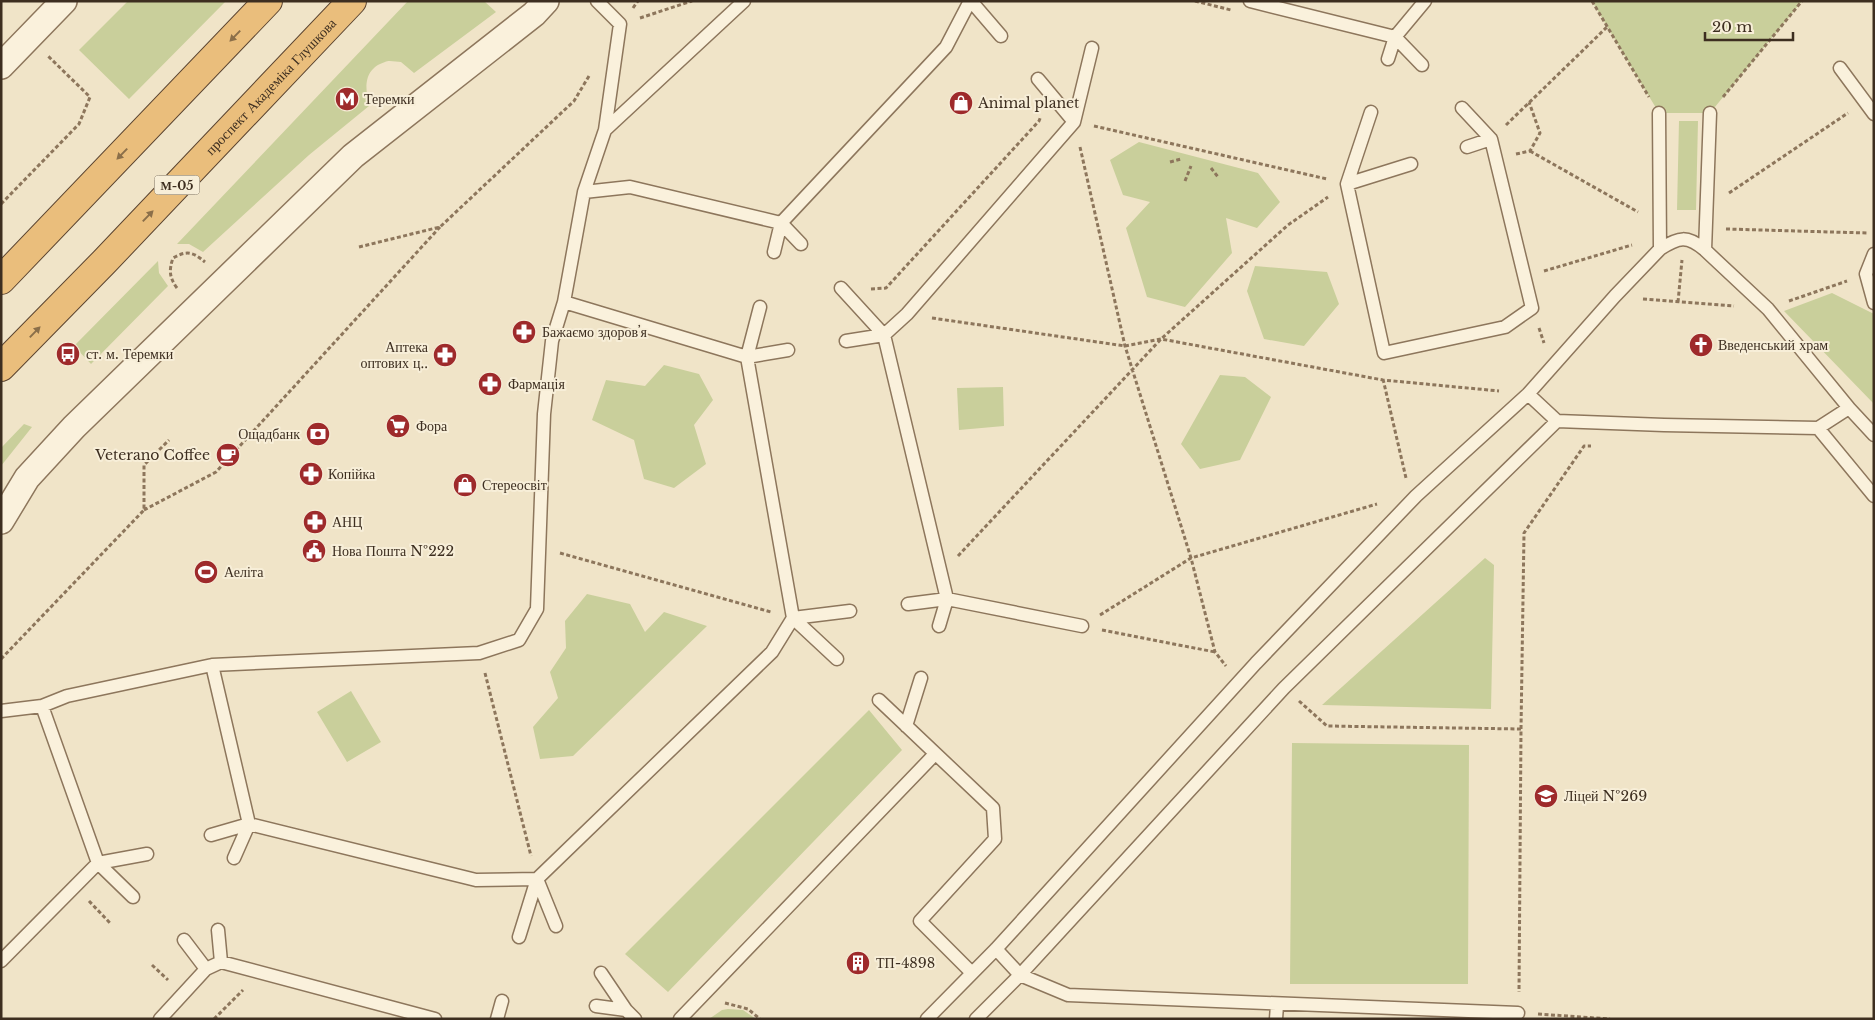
<svg xmlns="http://www.w3.org/2000/svg" width="1875" height="1020" viewBox="0 0 1875 1020" font-family="'Libre Baskerville',serif">
  <style>
    .green { fill: #c9cf9b }
    .lines { fill: none; stroke-linecap: round; stroke-linejoin: round }
    .service-casing { stroke: #8d765c; stroke-width: 15 }
    .minor-casing { stroke: #8d765c; stroke-width: 28 }
    .trunk-casing { stroke: #5b4430; stroke-width: 30 }
    .path { stroke: #8d765c; stroke-width: 3; stroke-dasharray: 4 2.5; stroke-linecap: butt }
    .service { stroke: #faf1dc; stroke-width: 12 }
    .minor { stroke: #faf1dc; stroke-width: 25 }
    .trunk { stroke: #eabe7c; stroke-width: 28 }
    .oneway { fill: #8b6f49 }
    .labels { text-anchor: middle; dominant-baseline: central; stroke-width: 4; stroke-linejoin: round; paint-order: stroke }
    .shield { fill: #f7eed8; stroke: #756857; stroke-width: 1 }
    .shield-label { font-size: 12px; font-weight: bold; fill: #3d2e20 }
    .street-label { font-size: 14px; fill: #3d2e20; stroke: #f7eed8 }
    .poi-label { font-size: 14px; fill: #3d2e20; stroke: #f7eed8; text-anchor: start }
  </style>
  <rect width="100%" height="100%" fill="#f0e4c8"/>
  <path class="green" d="M128,1H226L129,99L79,50Z
    M408,1H484L496,12L414,73L401,62C396,62 389,60 385,62C363,69 365,88 369,106L309,155L203,252L189,244H177Z
    M1592,1H1802L1710,113H1659Z
    M1679,121H1698L1696,210H1677Z
    M1139,142L1258,173L1280,202L1257,228L1226,218L1232,253L1185,307L1147,297L1126,228L1150,202L1123,195L1110,160Z
    M158,261L159,273L168,286L91,364L74,346Z
    M1255,266L1327,272L1339,304L1304,346L1264,339L1247,291Z
    M1832,293L1874,314V404L1784,311Z
    M664,365L699,374L713,400L694,425L706,464L674,488L644,479L634,440L592,420L606,380L645,386Z
    M1220,375L1245,377L1271,397L1240,460L1200,469L1181,444Z
    M1003,387L1004,426L959,430L957,388Z
    M24,424L32,427L1,466V448Z
    M1485,558L1494,565L1491,709L1322,705Z
    M587,594L630,604L645,632L664,612L707,626L573,756L540,759L533,727L558,698L550,672L566,648L565,621Z
    M351,691L381,742L347,762L317,712Z
    M869,710L902,750L668,992L625,954Z
    M1292,743L1469,745L1468,984H1290Z
    M728,1009L743,1010L756,1019H709L722,1010Z"/>
  <g class="lines">
    <g class="service-casing">
      <path id="service" d="M597,1L620,24L605,130
        M971,1L1001,36
        M1250,1L1395,37L1425,1
        M1388,59L1395,37L1422,65
        M1840,68L1874,114
        M1038,79L1074,122
        M1462,108L1491,139L1467,147
        M1371,112L1347,184L1411,164
        M1710,113L1705,250L1768,309L1849,408
        M1347,184L1384,353L1505,327L1532,308L1491,139
        M584,192L630,187L781,223L946,47L970,1
        M1660,249C1679,237 1687,235 1705,250
        M774,252L781,223L801,244
        M1874,254L1866,274L1874,303
        M841,288L884,335
        M760,307L747,357L788,350
        M846,341L884,335
        M1528,394L1557,421L1664,425L1818,428L1849,408L1874,435
        M1818,428L1874,496
        M908,604L947,599L939,626
        M793,618L837,659
        M793,618L850,611
        M1082,626L947,599L884,335L907,314L1074,122L1092,48
        M212,665L249,824L476,880L537,879L556,926
        M879,700L993,808L995,839L920,921L972,973
        M1,711L42,706L67,696L212,665L479,653L519,640L537,609L544,414L552,341L564,302L584,192L605,130L744,1
        M906,726L921,678
        M211,835L249,824
        M234,858L249,824
        M98,863L147,854
        M98,863L133,897
        M519,937L537,879L772,652L793,618L747,357L564,302
        M184,940L206,969
        M996,949L1020,975L1068,995L1518,1013
        M1,961L98,863L42,706
        M221,962L435,1019
        M601,973L626,1010L635,1019
        M596,1006L626,1010
        M160,1019L206,969L221,962L218,930
        M497,1019L502,1001
        M680,1019L935,754
        M927,1019L996,949L1256,663L1416,496L1528,394L1615,296L1660,249L1659,113
        M976,1019L1020,975L1284,688L1557,421
        M1276,1019L1277,1005"/>
    </g>
    <g class="minor-casing">
      <path id="minor" d="M1,66L64,1
        M1,521L27,478L74,427L353,156L534,14L546,1"/>
    </g>
    <g class="trunk-casing">
      <g id="trunk">
        <path d="M1,280L268,1"/>
        <path id="s1" d="M1,367L104,262L352,1"/>
      </g>
    </g>
    <path class="path" d="M1195,1L1231,10
      M1592,1L1649,97
      M633,8L638,1
      M640,18L692,1
      M1723,97L1802,1
      M1506,125L1607,27
      M1094,126L1327,179
      M1080,147L1125,346L1191,558L1215,652L1226,666
      M1530,151L1638,212
      M1516,154L1530,151L1540,133L1529,102
      M1170,162L1181,159
      M1211,168L1218,177
      M1185,181L1191,166
      M1729,193L1848,113
      M1,204L79,124L90,97L48,56
      M1726,229L1867,233
      M359,247L440,227L574,101L589,76
      M1544,271L1632,245
      M177,288C169,277 169,270 173,258C187,250 193,252 205,262
      M871,289L886,288L1039,121L1041,116
      M1643,299L1734,306
      M1789,301L1847,281
      M1678,302L1682,260
      M932,318L1125,346L1161,339L1383,380L1499,391
      M1539,328L1544,343
      M1383,379L1406,478
      M144,510L216,472L440,227
      M560,553L771,612
      M958,556L1161,339L1288,225L1328,197
      M1100,615L1191,558L1377,504
      M1102,630L1215,652
      M1,659L144,510V465L169,440
      M485,673L531,856
      M1299,701L1327,726L1521,729L1519,992
      M1521,729L1524,533L1584,446H1591
      M89,901L110,923
      M152,965L168,980
      M725,1003L748,1009L760,1019
      M1538,1014L1610,1019
      M214,1019L243,990"/>
    <use href="#service" class="service"/>
    <use href="#minor" class="minor"/>
    <use href="#trunk" class="trunk"/>
  </g>
  <defs><path id="oneway-solid" d="M-6-.8H1V-3.2L6.5 0L1 3.2V.8H-6Z" transform="scale(1.25)"/></defs>
  <g class="oneway">
    <use href="#oneway-solid" transform="translate(235 36) rotate(134)"/>
    <use href="#oneway-solid" transform="translate(122 154) rotate(134)"/>
    <use href="#oneway-solid" transform="translate(148 216) rotate(-46)"/>
    <use href="#oneway-solid" transform="translate(35 332) rotate(-46)"/>
  </g>
  <defs>
    <g id="metro-disc" transform="scale(1.25)"><circle r="9.5" fill="#9e2a2b" stroke="#f7eed8"/><path d="M-5.5 5V-5H-3L0 0L3-5H5.5V5H3V-.5L0 4L-3-.5V5Z" fill="#fff"/></g>
    <g id="shop-disc" transform="scale(1.25)"><circle r="9.5" fill="#9e2a2b" stroke="#f7eed8"/><path d="M-5-2.5h2.3a2.7 3.5 0 0 1 5.4 0H5L5.5 6h-11ZM-1.5-2.5h3a1.5 2.3 0 0 0-3 0Z" fill="#fff"/></g>
    <g id="pharmacy-disc" transform="scale(1.25)"><circle r="9.5" fill="#9e2a2b" stroke="#f7eed8"/><path d="M-2-6h4v4h4v4h-4v4h-4v-4h-4v-4h4Z" fill="#fff"/></g>
    <g id="church-disc" transform="scale(1.25)"><circle r="9.5" fill="#9e2a2b" stroke="#f7eed8"/><path d="M-1.2-6h2.4v3.5h3.3v2.4h-3.3V6h-2.4V-.1h-3.3v-2.4h3.3Z" fill="#fff"/></g>
    <g id="bus-disc" transform="scale(1.25)"><circle r="9.5" fill="#9e2a2b" stroke="#f7eed8"/><path d="M-5-6H5V4H4V6H2V4H-2V6H-4V4H-5ZM-3.5-4V0h7V-4ZM-3.5 1.2v1.5H-2V1.2ZM2 1.2v1.5H3.5V1.2Z" fill="#fff"/></g>
    <g id="supermarket-disc" transform="scale(1.25)"><circle r="9.5" fill="#9e2a2b" stroke="#f7eed8"/><path d="M-6-5.5h2.5l.6 2H6L4.5 2H-2.5L-4.4-4H-6ZM-1.5 3.2a1.3 1.3 0 1 0 .1 0ZM3 3.2a1.3 1.3 0 1 0 .1 0Z" fill="#fff"/></g>
    <g id="bank-disc" transform="scale(1.25)"><circle r="9.5" fill="#9e2a2b" stroke="#f7eed8"/><path d="M-6-4H6V4H-6ZM0-2.3a2.3 2.3 0 1 0 0 4.6a2.3 2.3 0 1 0 0-4.6Z" fill="#fff"/></g>
    <g id="cafe-disc" transform="scale(1.25)"><circle r="9.5" fill="#9e2a2b" stroke="#f7eed8"/><path d="M-5.5-4.5H6V0H3Q3 3.5 0 3.5H-2.5Q-5.5 3.5-5.5 0ZM3-3.2v2h1.7v-2ZM-6 4.5H4V6H-6Z" fill="#fff"/></g>
    <g id="civic-disc" transform="scale(1.25)"><circle r="9.5" fill="#9e2a2b" stroke="#f7eed8"/><path d="M-.6-6.5H3V-4.5H.6V-3L4-1V1h2V6H-6V1h2V-1L-.6-3ZM-1.2 2.5V6h2.4V2.5Z" fill="#fff"/></g>
    <g id="stadium-disc" transform="scale(1.25)"><circle r="9.5" fill="#9e2a2b" stroke="#f7eed8"/><path d="M0-5a6.5 5 0 1 0 0 10a6.5 5 0 1 0 0-10ZM-3.5-1.8h7v3.6h-7Z" fill="#fff"/></g>
    <g id="school-disc" transform="scale(1.25)"><circle r="9.5" fill="#9e2a2b" stroke="#f7eed8"/><path d="M0-5L7-2L0 1L-7-2ZM-4 1L0 2.5L4 1V4Q0 6-4 4Z" fill="#fff"/></g>
    <g id="building-disc" transform="scale(1.25)"><circle r="9.5" fill="#9e2a2b" stroke="#f7eed8"/><path d="M-4-6H4V6H1V3H-1V6H-4ZM-2.5-4.3h1.7v1.8h-1.7ZM.8-4.3h1.7v1.8H.8ZM-2.5-1h1.7V.8h-1.7ZM.8-1h1.7V.8H.8Z" fill="#fff"/></g>
  </defs>
  <g fill-rule="evenodd">
    <use href="#metro-disc" x="347" y="99"/>
    <use href="#shop-disc" x="961" y="103"/>
    <use href="#pharmacy-disc" x="524" y="332"/>
    <use href="#church-disc" x="1701" y="345"/>
    <use href="#bus-disc" x="68" y="354"/>
    <use href="#pharmacy-disc" x="445" y="355"/>
    <use href="#pharmacy-disc" x="490" y="384"/>
    <use href="#supermarket-disc" x="398" y="426"/>
    <use href="#bank-disc" x="318" y="434"/>
    <use href="#cafe-disc" x="228" y="455"/>
    <use href="#pharmacy-disc" x="311" y="474"/>
    <use href="#shop-disc" x="465" y="485"/>
    <use href="#pharmacy-disc" x="315" y="522"/>
    <use href="#civic-disc" x="314" y="551"/>
    <use href="#stadium-disc" x="206" y="572"/>
    <use href="#school-disc" x="1546" y="796"/>
    <use href="#building-disc" x="858" y="963"/>
  </g>
  <g class="labels">
    <rect class="shield" x="154.5" y="175.5" width="45" height="19" rx="4"/>
    <g class="shield-label">
      <text x="177" y="185">М-05</text>
    </g>
    <g class="street-label">
      <text stroke="none"><textPath href="#s1" startOffset="389">проспект Академіка Глушкова</textPath></text>
    </g>
    <g class="poi-label">
      <text x="364" y="99">Теремки</text>
      <text x="978" y="103">Animal planet</text>
      <text x="542" y="332">Бажаємо здоровʼя</text>
      <text x="1718" y="345">Введенський храм</text>
      <text x="428" y="347" text-anchor="end">Аптека<tspan x="428" dy="16">оптових ц‥</tspan></text>
      <text x="86" y="354">ст. м. Теремки</text>
      <text x="508" y="384">Фармація</text>
      <text x="416" y="426">Фора</text>
      <text x="300" y="434" text-anchor="end">Ощадбанк</text>
      <text x="210" y="455" text-anchor="end">Veterano Coffee</text>
      <text x="328" y="474">Копійка</text>
      <text x="482" y="485">Стереосвіт</text>
      <text x="332" y="522">АНЦ</text>
      <text x="332" y="551">Нова Пошта №222</text>
      <text x="224" y="572">Аеліта</text>
      <text x="1564" y="796">Ліцей №269</text>
      <text x="876" y="963">ТП-4898</text>
    </g>
  </g>
  <rect width="1875" height="1020" fill="none" stroke="#3d2e20" stroke-width="5"/>
  <path d="M1705 32v8h88v-8" fill="none" stroke="#3d2e20" stroke-width="2.5"/>
  <text x="1712" y="32" font-size="15" fill="#3d2e20" stroke="#f7eed8" stroke-width="4" paint-order="stroke">20 m</text>
</svg>
